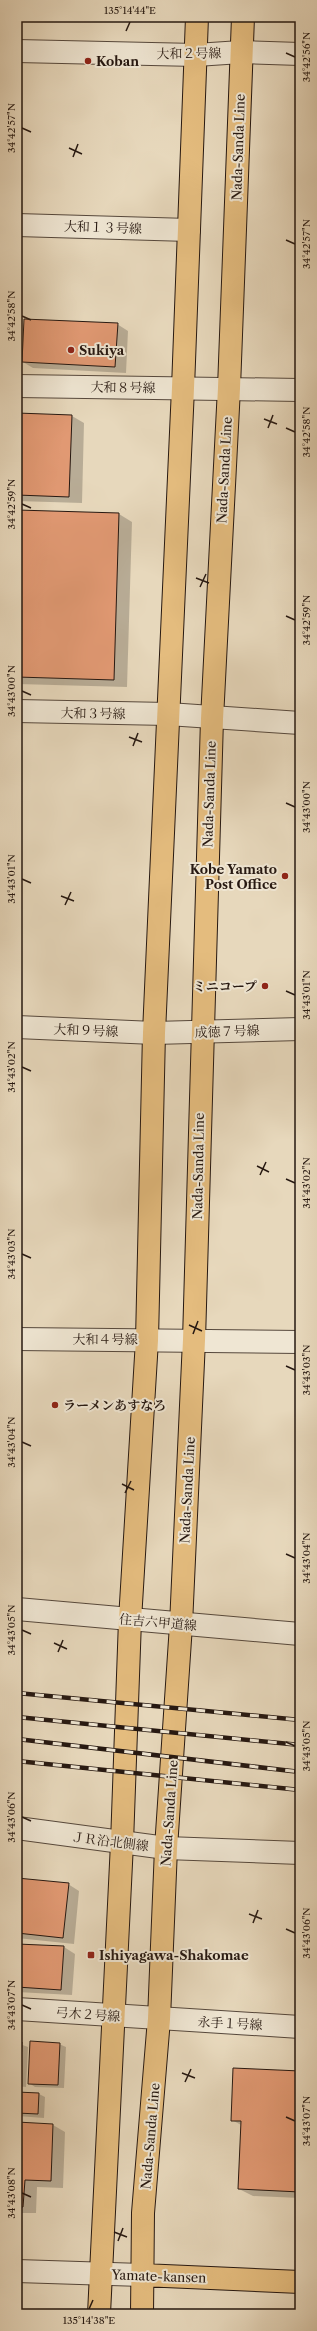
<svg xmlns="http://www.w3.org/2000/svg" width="317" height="2331" viewBox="0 0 317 2331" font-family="'Libre Caslon Text','Noto Serif JP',serif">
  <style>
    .shadow { fill: #0003 }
    .building { fill: #e19973; stroke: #261811 }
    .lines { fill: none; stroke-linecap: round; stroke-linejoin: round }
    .minor-casing { stroke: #56483c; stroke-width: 24 }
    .major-casing { stroke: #261811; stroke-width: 24 }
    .minor { stroke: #efe6d3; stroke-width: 22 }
    .major { stroke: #e4bc7e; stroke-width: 22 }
    .rail-casing { stroke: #261811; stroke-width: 4.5 }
    .rail { stroke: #efe6d3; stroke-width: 3; stroke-dasharray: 9; stroke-linecap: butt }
    .ticks { fill: none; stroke: #261811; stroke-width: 1.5 }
    .poi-dot { fill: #8f2418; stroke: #efe6d3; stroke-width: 1.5 }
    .labels { text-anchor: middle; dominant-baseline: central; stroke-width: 4; stroke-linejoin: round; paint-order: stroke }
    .street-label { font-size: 13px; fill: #261811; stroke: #efe6d3 }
    .poi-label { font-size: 13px; font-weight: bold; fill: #261811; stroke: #efe6d3; text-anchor: start }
    .neatline { fill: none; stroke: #261811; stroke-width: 1.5 }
    .ticks-label { font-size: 10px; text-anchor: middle; fill: #261811 }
  </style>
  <rect width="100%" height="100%" fill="#e7d8bc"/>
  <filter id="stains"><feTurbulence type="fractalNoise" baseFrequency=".005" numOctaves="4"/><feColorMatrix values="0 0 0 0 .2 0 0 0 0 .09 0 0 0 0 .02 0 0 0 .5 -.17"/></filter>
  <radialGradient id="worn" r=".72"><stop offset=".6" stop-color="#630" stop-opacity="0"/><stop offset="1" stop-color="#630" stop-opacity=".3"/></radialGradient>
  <path class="shadow" d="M117,324L128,331L126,373L33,368L23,362Z
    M17,414L72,416L84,423L82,503L17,501Z
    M17,511L119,514L132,522L127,687L17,684Z
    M17,1879L68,1884L79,1891L74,1944L17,1938Z
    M17,1945L64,1947L75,1954L72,1995L17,1992Z
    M17,2043L28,2047L26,2087L17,2086Z
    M59,2044L66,2047L64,2088L35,2087L29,2083Z
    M300,2072V2198L253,2196L239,2189L241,2125L232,2120Z
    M17,2093L39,2094L45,2097L44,2118L17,2116Z
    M17,2123L53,2125L65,2132L63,2188L37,2187L36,2213H18L17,2229Z"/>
  <path class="building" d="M24,319L118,323L115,367L22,362Z
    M17,413L72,415L69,497L17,495Z
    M17,510L119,513L114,680L17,677Z
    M17,1878L69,1883L63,1938L17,1933Z
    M17,1944L64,1946L61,1990L17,1987Z
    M30,2041L60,2043L58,2085L28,2084Z
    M17,2042H22L20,2084H17Z
    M233,2068L300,2071V2192L238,2189L241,2121H231Z
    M17,2092L39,2093L38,2114L17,2113Z
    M17,2122L53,2124L51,2181L25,2180L23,2207H17Z"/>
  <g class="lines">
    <g class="minor-casing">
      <path id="minor" d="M17,51L196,55L241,52L300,54
        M17,225L189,230
        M17,386L300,390
        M17,711L168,714L300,723
        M17,1027L154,1033L300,1029
        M17,1339L300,1342
        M17,1609L300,1634
        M17,1828L166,1848L300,1853
        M17,2009L300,2027
        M17,2271L142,2275"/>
    </g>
    <g class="major-casing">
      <path id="major" d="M142,2275L300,2282
        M99,2314L122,1843L130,1620L147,1340L154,1033L183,388L197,17
        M142,2314L143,2213L159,2019L166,1848L181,1625L194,1340L212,719L229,388L243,17"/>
    </g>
    <use href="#minor" class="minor"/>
    <use href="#major" class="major"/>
    <g class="rail-casing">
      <path id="rail" d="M17,1693L300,1720
        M17,1717L300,1745
        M17,1739L300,1772
        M17,1761L300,1790"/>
    </g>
    <use href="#rail" class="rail"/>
  </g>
  <path class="ticks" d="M126,31L130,22M286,53L295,57M22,128L31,132M69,148L82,154M73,157L78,144M286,240L295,244M22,316L31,320M264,419L277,424M268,428L273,415M286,428L295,432M22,504L31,508M196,578L209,583M200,587L206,574M286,616L295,620M22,691L31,695M129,737L142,742M133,746L138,733M286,803L295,807M22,879L31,883M61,896L74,901M65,905L71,892M286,991L295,995M22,1067L31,1071M257,1166L269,1172M260,1175L266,1162M286,1179L295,1183M22,1254L31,1258M189,1325L202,1331M193,1334L198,1321M286,1366L295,1370M22,1442L31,1446M122,1484L134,1490M125,1493L131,1481M286,1554L295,1558M22,1630L31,1634M54,1643L67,1649M58,1652L63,1640M286,1742L295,1746M22,1817L31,1821M249,1914L262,1919M253,1923L258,1910M286,1929L295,1933M22,2005L31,2009M182,2073L195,2078M185,2082L191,2069M286,2117L295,2121M22,2193L31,2197M114,2232L127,2237M118,2241L123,2228M89,2309L93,2300"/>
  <g class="poi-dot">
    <circle cx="88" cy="61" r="4"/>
    <circle cx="71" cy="350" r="4"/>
    <circle cx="285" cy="876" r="4"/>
    <circle cx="265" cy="986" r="4"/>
    <circle cx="55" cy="1405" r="4"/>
    <rect x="87" y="1951" width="8" height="8" rx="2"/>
  </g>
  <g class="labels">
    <g class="street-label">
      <text transform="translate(189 53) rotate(-1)">大和２号線</text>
      <text transform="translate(238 147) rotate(-88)">Nada-Sanda Line</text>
      <text transform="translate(103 227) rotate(2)">大和１３号線</text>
      <text transform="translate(123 387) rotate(1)">大和８号線</text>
      <text transform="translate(224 470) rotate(-87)">Nada-Sanda Line</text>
      <text transform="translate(93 713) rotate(1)">大和３号線</text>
      <text transform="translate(209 794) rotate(-88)">Nada-Sanda Line</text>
      <text transform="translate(86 1030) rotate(2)">大和９号線</text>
      <text transform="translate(227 1031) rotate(-2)">成徳７号線</text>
      <text transform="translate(198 1166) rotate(-89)">Nada-Sanda Line</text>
      <text x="105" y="1339">大和４号線</text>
      <text transform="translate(187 1490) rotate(-87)">Nada-Sanda Line</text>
      <text transform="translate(158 1622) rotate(5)">住吉六甲道線</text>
      <text transform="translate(169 1813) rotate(-86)">Nada-Sanda Line</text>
      <text transform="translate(110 1841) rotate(7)">ＪＲ沿北側線</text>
      <text transform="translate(88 2014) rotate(4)">弓木２号線</text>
      <text transform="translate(230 2023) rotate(3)">永手１号線</text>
      <text transform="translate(150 2136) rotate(-85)">Nada-Sanda Line</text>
      <text transform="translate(159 2276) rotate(2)">Yamate-kansen</text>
    </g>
    <g class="poi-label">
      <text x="96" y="61">Koban</text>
      <text x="79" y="350">Sukiya</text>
      <text x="277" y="869" text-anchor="end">Kobe Yamato<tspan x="277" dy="15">Post Office</tspan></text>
      <text x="257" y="986" text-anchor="end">ミニコープ</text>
      <text x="63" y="1405">ラーメンあすなろ</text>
      <text x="99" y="1955">Ishiyagawa-Shakomae</text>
    </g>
  </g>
  <rect width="317" height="2331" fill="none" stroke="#e7d8bc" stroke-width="44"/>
  <rect x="22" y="22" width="273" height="2287" class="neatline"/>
  <g class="ticks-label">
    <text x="130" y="14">135°14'44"E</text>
    <text transform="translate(306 57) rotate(-90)" y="4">34°42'56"N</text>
    <text transform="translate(11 128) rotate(-90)" y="4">34°42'57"N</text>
    <text transform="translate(306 244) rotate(-90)" y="4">34°42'57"N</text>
    <text transform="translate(11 316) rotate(-90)" y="4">34°42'58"N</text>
    <text transform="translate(306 432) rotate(-90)" y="4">34°42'58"N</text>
    <text transform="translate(11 504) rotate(-90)" y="4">34°42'59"N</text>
    <text transform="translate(306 620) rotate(-90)" y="4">34°42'59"N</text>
    <text transform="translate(11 691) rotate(-90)" y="4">34°43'00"N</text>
    <text transform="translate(306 807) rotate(-90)" y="4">34°43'00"N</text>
    <text transform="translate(11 879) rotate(-90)" y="4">34°43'01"N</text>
    <text transform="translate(306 995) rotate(-90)" y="4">34°43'01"N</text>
    <text transform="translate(11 1067) rotate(-90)" y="4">34°43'02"N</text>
    <text transform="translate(306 1183) rotate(-90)" y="4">34°43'02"N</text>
    <text transform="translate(11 1254) rotate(-90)" y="4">34°43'03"N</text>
    <text transform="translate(306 1370) rotate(-90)" y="4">34°43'03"N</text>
    <text transform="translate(11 1442) rotate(-90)" y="4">34°43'04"N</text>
    <text transform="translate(306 1558) rotate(-90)" y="4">34°43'04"N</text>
    <text transform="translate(11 1630) rotate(-90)" y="4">34°43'05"N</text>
    <text transform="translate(306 1746) rotate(-90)" y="4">34°43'05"N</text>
    <text transform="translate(11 1817) rotate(-90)" y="4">34°43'06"N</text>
    <text transform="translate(306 1933) rotate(-90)" y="4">34°43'06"N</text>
    <text transform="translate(11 2005) rotate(-90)" y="4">34°43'07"N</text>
    <text transform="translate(306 2121) rotate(-90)" y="4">34°43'07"N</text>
    <text transform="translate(11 2193) rotate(-90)" y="4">34°43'08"N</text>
    <text x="89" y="2324">135°14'38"E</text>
  </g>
  <rect width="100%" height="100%" filter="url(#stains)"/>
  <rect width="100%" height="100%" fill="url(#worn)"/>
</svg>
